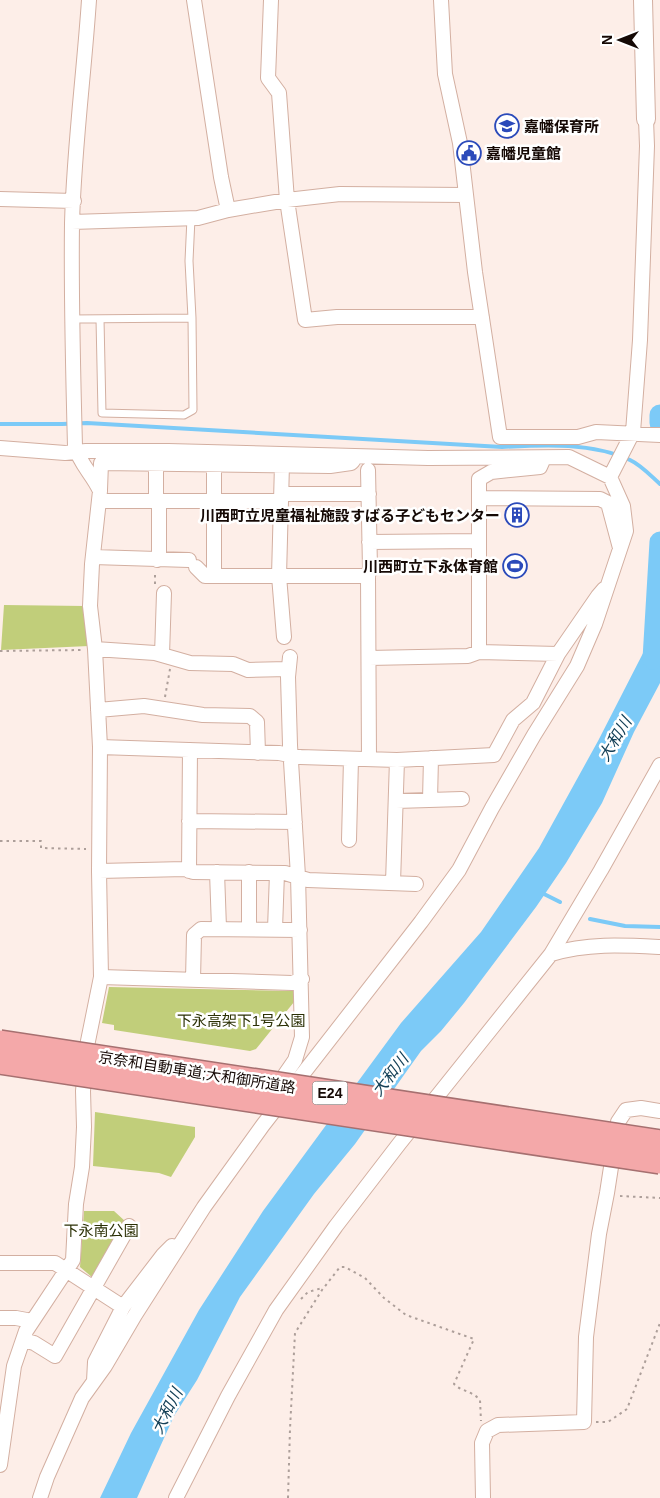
<svg xmlns="http://www.w3.org/2000/svg" width="660" height="1498" viewBox="0 0 660 1498" font-family="Helvetica,'Noto Sans JP',sans-serif">
  <style>
    .green { fill: #c1ce7a }
    .water { fill: #7ccaf7 }
    .lines { fill: none; stroke-linecap: round; stroke-linejoin: round }
    .stream { stroke: #7ccaf7; stroke-width: 4 }
    .river { stroke: #7ccaf7; stroke-width: 21 }
    .service-casing { stroke: #d3afa1; stroke-width: 9 }
    .minor-casing { stroke: #d3afa1; stroke-width: 16 }
    .tertiary-casing { stroke: #d3afa1; stroke-width: 20 }
    .path { stroke: #ad9f9a; stroke-width: 2; stroke-dasharray: 2.5 4; stroke-linecap: butt }
    .service { stroke: #fff; stroke-width: 7 }
    .minor { stroke: #fff; stroke-width: 14 }
    .tertiary { stroke: #fff; stroke-width: 18 }
    .motorway-bridge-casing { stroke: #a67070; stroke-width: 28; stroke-linecap: butt }
    .motorway-bridge { stroke: #f4a8a9; stroke-width: 25 }
    .labels { text-anchor: middle; dominant-baseline: central; stroke-width: 5; stroke-linejoin: round; paint-order: stroke }
    .shield { fill: #fff; stroke: #5b5350; stroke-width: 1 }
    .shield-label { font-size: 14px; font-weight: bold; fill: #150905 }
    .poi-label { font-size: 15px; font-weight: bold; fill: #150905; stroke: #fff; text-anchor: start }
    .park-label { font-size: 15px; fill: #2c3106; stroke: #fff }
    .street-label { font-size: 15px; fill: #150905; stroke: #fff }
    .water-label { font-size: 16px; font-style: italic; fill: #144057; stroke: #fff }
  </style>
  <rect width="100%" height="100%" fill="#fdeee8"/>
  <path class="green" d="M4,605L85,606L89,646L1,650Z
    M109,987L294,991V1002L256,1049L250,1051L114,1030V1025L102,1023Z
    M95,1112L195,1127V1137L171,1177L159,1173L93,1166Z
    M84,1211H114L126,1222L93,1278L80,1267Z"/>
  <path class="water" d="M660,620V683L634,732L602,803L566,863L536,907L464,1003L441,1031L421,1051L355,1144L314,1194L240,1297L197,1380L174,1416L137,1498H100L131,1433L199,1310L263,1211L401,1023L481,932L539,848L598,741Z"/>
  <g class="lines">
    <path class="stream" d="M0,424H62L87,423L502,447C543,445 591,442 630,460C641,465 651,476 660,484
      M542,893L560,902
      M590,919L625,926L660,927"/>
    <path class="river" d="M660,415V423
      M653,659L660,542"/>
    <g class="service-casing">
      <path id="service" d="M72,319L192,318
        M100,319L102,413L184,415L193,410L192,318L189,261L191,218"/>
    </g>
    <g class="minor-casing">
      <path id="minor" d="M194,0L221,177L228,210
        M271,0L268,78L279,93L287,200L305,320L337,317H482
        M441,0L445,74L460,143L475,272L500,437H578L596,432L660,435
        M0,199L74,201
        M72,222L198,218L228,210L287,200L340,194L465,195
        M0,448L65,453L86,451H168L428,458L569,457L610,477L623,506L626,531L595,624L577,666L534,735L492,808L459,870L421,922L263,1125L204,1207L135,1315L105,1366L82,1398L47,1477L40,1498
        M156,463V496L159,506V554L157,560
        M214,464V576
        M282,464L279,576L284,637
        M368,470L370,568L368,576L369,759
        M610,477L633,432L640,340L647,146L646,119
        M100,490L101,463L330,466L351,463L353,461
        M479,498L600,499L608,503L620,548
        M100,501H277L285,494H369
        M369,542L479,541
        M93,557L189,560
        M196,567L205,576H368
        M95,649L155,653L190,663L233,664L248,670L288,669
        M479,652V479L491,472L540,467L544,458
        M162,655L164,593
        M369,658L468,656L479,652L558,654
        M98,710L144,706L203,715L250,716L257,722L258,753
        M100,747L279,753L300,757L397,760L494,755L513,720L533,703L558,654L598,596L604,589
        M430,800L431,758
        M396,801L462,799
        M189,821L295,822
        M349,840L351,759
        M99,871L185,869L193,872L285,873L308,880L416,884
        M189,871L190,750
        M217,872L219,928
        M249,872V929
        M393,883L397,760
        M275,929L277,873
        M551,954C587,943 622,945 660,947
        M101,977L292,983L302,979
        M193,980L194,935L201,929L300,930
        M275,1089L295,1060L302,1037L298,876L290,745L288,677L290,657
        M0,1263H55L123,1307
        M0,1318H16L32,1321
        M23,1340L34,1343L55,1356L129,1226
        M94,1381L95,1362L123,1307L163,1255L172,1246
        M0,1465L14,1366L26,1331L73,1260L76,1204L82,1167L84,1127L83,1091L87,1046L101,977L99,871L100,747L95,649L90,606L92,564L100,491C93,475 79,463 75,446C73,372 71,297 72,223C74,148 84,74 89,0
        M176,1498L228,1396L276,1310L336,1226L399,1144L551,954L601,870L660,765
        M483,1498L482,1443L487,1431L498,1425L584,1422L586,1337L599,1234L607,1193L618,1122L626,1110L641,1108L660,1111"/>
    </g>
    <g class="tertiary-casing">
      <path id="tertiary" d="M643,0L646,119"/>
    </g>
    <path class="path" d="M155,584V572
      M0,651L83,650
      M165,697L170,669
      M0,841H41V848L86,849
      M620,1196L660,1198
      M301,1299L308,1292L322,1288
      M596,1422H608L627,1409L660,1323
      M288,1498L290,1429L295,1333L322,1290L340,1267H345L365,1278L384,1298L406,1315L474,1339L454,1384C462,1392 471,1390 480,1400L481,1421"/>
    <use href="#service" class="service"/>
    <use href="#minor" class="minor"/>
    <use href="#tertiary" class="tertiary"/>
    <g class="motorway-bridge-casing">
      <path id="motorway-bridge" d="M0,1043L660,1143
        M0,1061L660,1161"/>
    </g>
    <use href="#motorway-bridge" class="motorway-bridge"/>
  </g>
  <defs>
    <g id="school-ring" transform="scale(1.25)"><circle r="9.5" fill="#fff" stroke="#2b4aba" stroke-width="1.5"/><path d="M0-5L7-2L0 1L-7-2ZM-4 1L0 2.5L4 1V4Q0 6-4 4Z" fill="#2b4aba"/></g>
    <g id="civic-ring" transform="scale(1.25)"><circle r="9.5" fill="#fff" stroke="#2b4aba" stroke-width="1.5"/><path d="M-.6-6.5H3V-4.5H.6V-3L4-1V1h2V6H-6V1h2V-1L-.6-3ZM-1.2 2.5V6h2.4V2.5Z" fill="#2b4aba"/></g>
    <g id="building-ring" transform="scale(1.25)"><circle r="9.5" fill="#fff" stroke="#2b4aba" stroke-width="1.5"/><path d="M-4-6H4V6H1V3H-1V6H-4ZM-2.5-4.3h1.7v1.8h-1.7ZM.8-4.3h1.7v1.8H.8ZM-2.5-1h1.7V.8h-1.7ZM.8-1h1.7V.8H.8Z" fill="#2b4aba"/></g>
    <g id="stadium-ring" transform="scale(1.25)"><circle r="9.5" fill="#fff" stroke="#2b4aba" stroke-width="1.5"/><path d="M0-5a6.5 5 0 1 0 0 10a6.5 5 0 1 0 0-10ZM-3.5-1.8h7v3.6h-7Z" fill="#2b4aba"/></g>
  </defs>
  <g fill-rule="evenodd">
    <use href="#school-ring" x="507" y="126"/>
    <use href="#civic-ring" x="469" y="153"/>
    <use href="#building-ring" x="517" y="515"/>
    <use href="#stadium-ring" x="515" y="566"/>
  </g>
  <g class="labels">
    <rect class="shield" x="312.5" y="1081.5" width="35" height="23" rx="4"/>
    <g class="shield-label">
      <text x="330" y="1093">E24</text>
    </g>
    <g class="poi-label">
      <text x="524" y="126">嘉幡保育所</text>
      <text x="486" y="153">嘉幡児童館</text>
      <text x="500" y="515" text-anchor="end">川西町立児童福祉施設すばる子どもセンター</text>
      <text x="498" y="566" text-anchor="end">川西町立下永体育館</text>
    </g>
    <g class="park-label">
      <text x="241" y="1020">下永高架下1号公園</text>
      <text x="101" y="1230">下永南公園</text>
    </g>
    <g class="street-label">
      <text transform="translate(197 1072) rotate(9)">京奈和自動車道;大和御所道路</text>
    </g>
    <g class="water-label">
      <text transform="translate(615 739) rotate(-59)">大和川</text>
      <text transform="translate(390 1075) rotate(-52)">大和川</text>
      <text transform="translate(167 1411) rotate(-63)">大和川</text>
    </g>
  </g>
  <g transform="translate(620 40) rotate(270)" stroke="#ffffff" stroke-width="4" paint-order="stroke">
  <path d="M0-4L9 19L0 12L-9 19Z" fill="#150905"/>
  <text y="-8" font-size="14" font-weight="bold" text-anchor="middle" fill="#150905">N</text>
  </g>
</svg>
